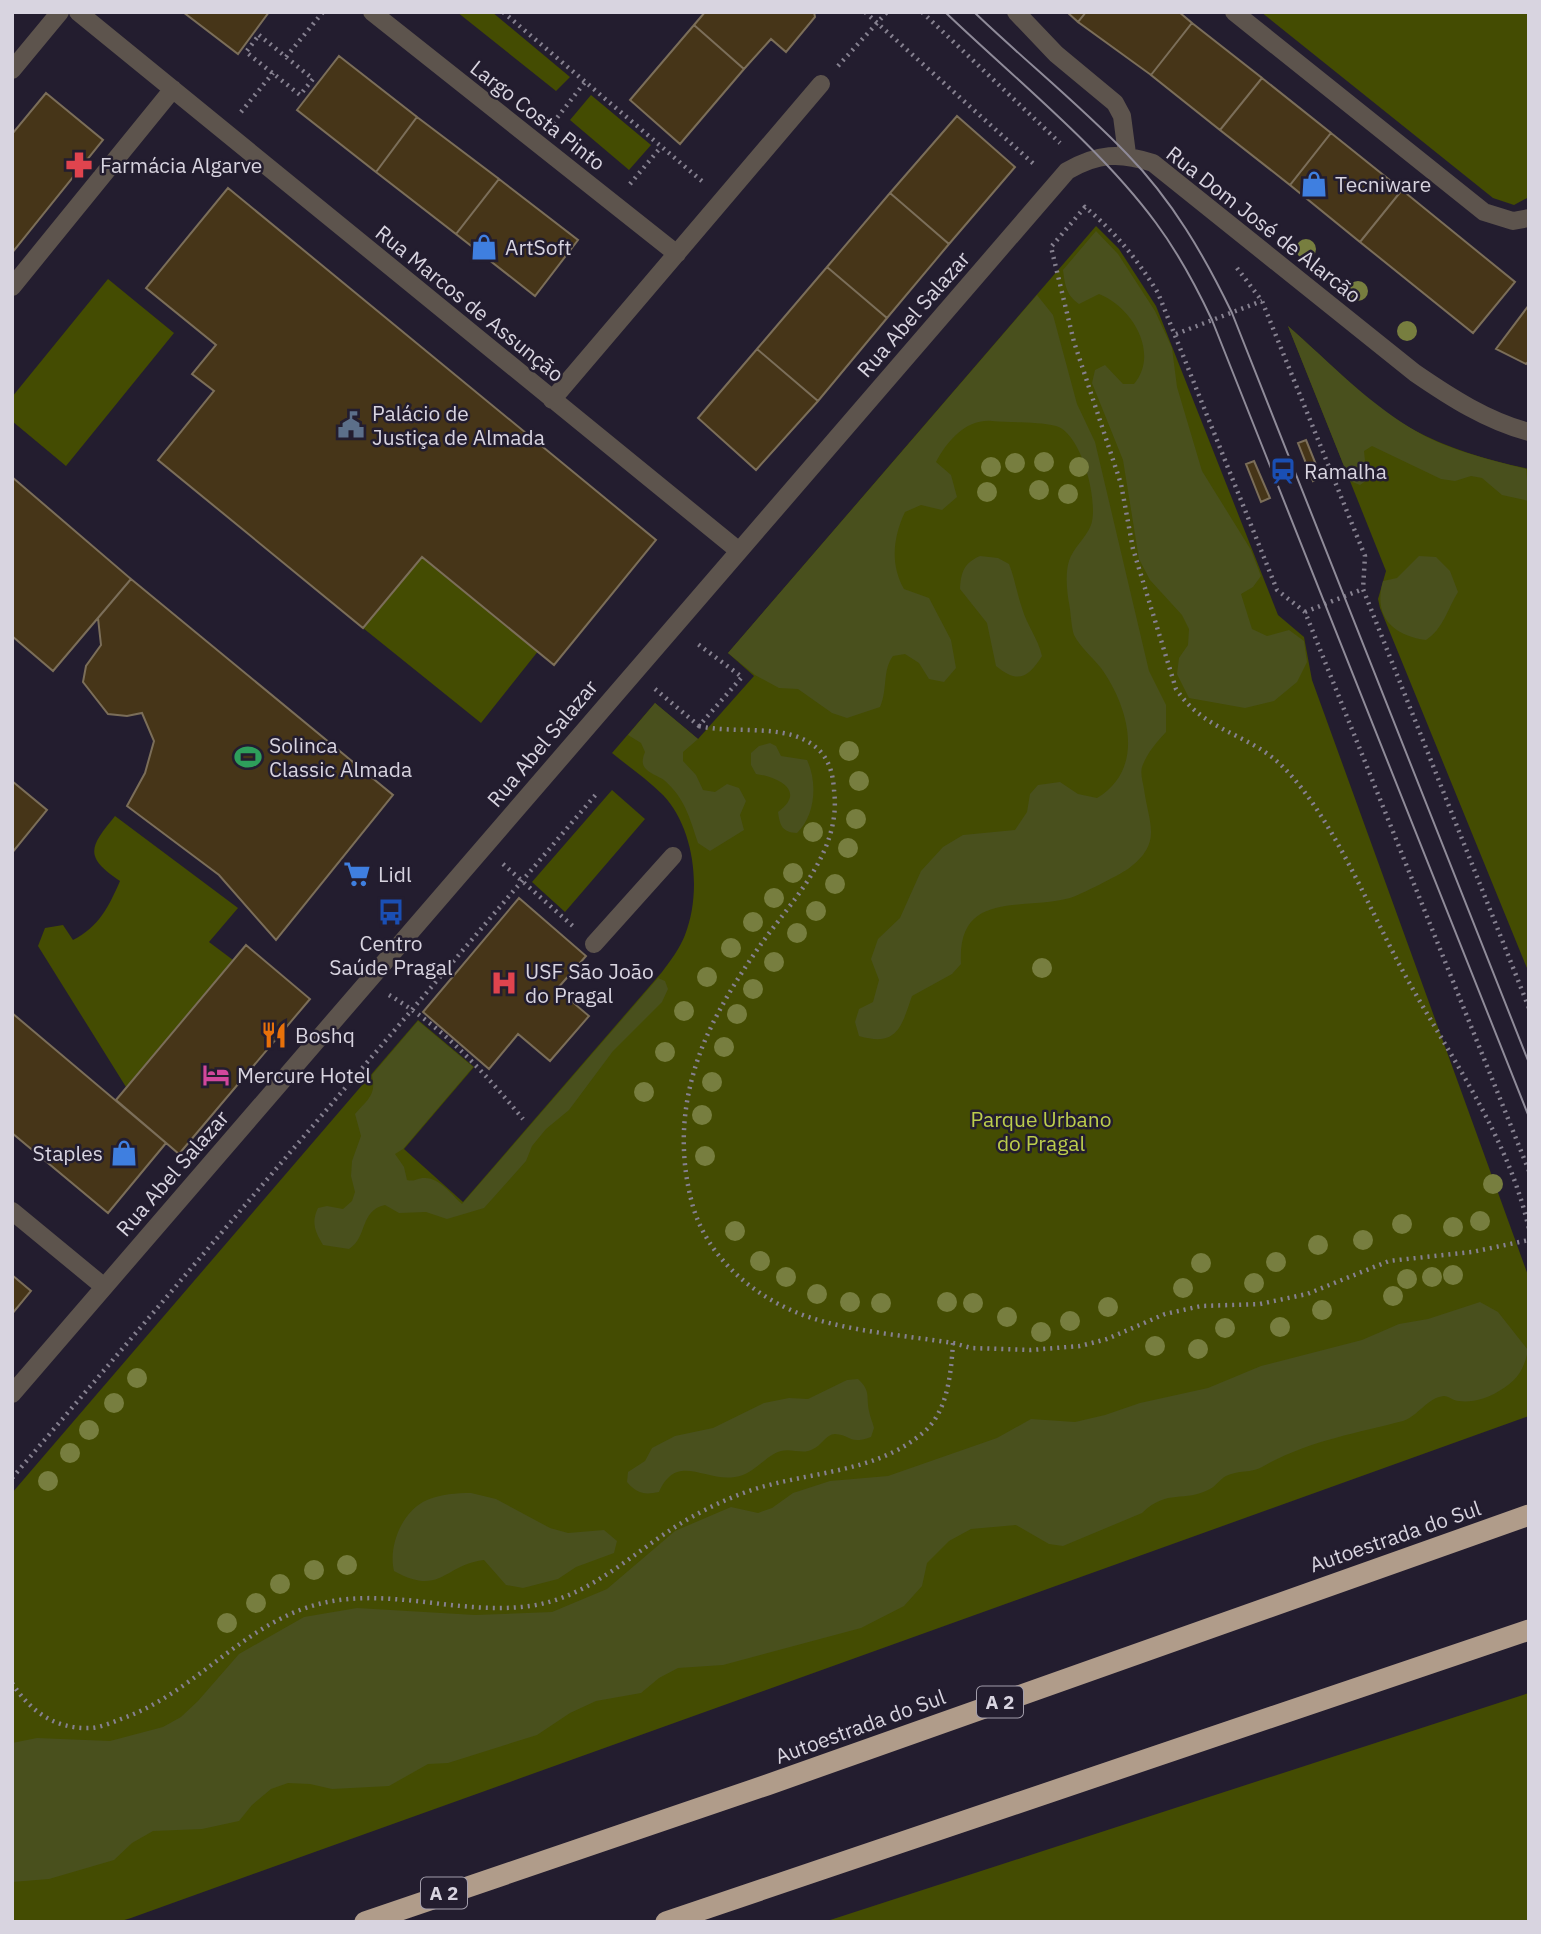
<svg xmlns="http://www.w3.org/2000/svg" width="1541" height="1934" viewBox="0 0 1541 1934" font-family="'IBM Plex Sans',sans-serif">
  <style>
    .green { fill: #444c02 }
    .forest { fill: #49501d }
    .building { fill: #463518; stroke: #7b6e59; stroke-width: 2 }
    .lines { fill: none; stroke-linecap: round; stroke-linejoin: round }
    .path { stroke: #868190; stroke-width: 4.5; stroke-dasharray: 2 5; stroke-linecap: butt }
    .minor { stroke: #5d544d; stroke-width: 18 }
    .highway { stroke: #b09c8a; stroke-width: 21 }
    .tram { stroke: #8f8b99; stroke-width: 2 }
    .tree { fill: #777e3f }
    .labels { text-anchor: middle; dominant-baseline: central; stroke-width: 5; stroke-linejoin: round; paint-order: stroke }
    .shield { fill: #231d2f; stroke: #a29dab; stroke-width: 2 }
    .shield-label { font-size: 19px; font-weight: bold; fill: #d8d4e0 }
    .street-label { font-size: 21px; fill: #d8d4e0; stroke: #231d2f }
    .poi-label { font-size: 21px; fill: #d8d4e0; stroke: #231d2f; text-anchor: start }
    .park-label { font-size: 21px; fill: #bccd4c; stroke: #231d2f }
  </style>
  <rect width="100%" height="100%" fill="#231d2f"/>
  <path class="green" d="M457,12H492L570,77L556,91Z
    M1261,12H1529V197L1514,205L1493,198Z
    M591,95L651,145L629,170L570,120Z
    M1096,226L1119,249L1156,306L1278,615L1304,637L1312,680L1529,1278V1416L131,1918L118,1922H12V1493L418,1020L474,1067L404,1149L463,1202L662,972C671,960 680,948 685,935C702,892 695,829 663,795C648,780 629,767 612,753L655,703L698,739L754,676L728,653Z
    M108,279L174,333L66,466L12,421V397Z
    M1288,326C1327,360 1366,403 1412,429C1449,449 1488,460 1529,469V973L1380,608L1378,599L1386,571Z
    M422,557L539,650L481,723L363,628Z
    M612,790L645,819L565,912L532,882Z
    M115,816L238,908L209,942L233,960L126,1087L38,946L45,928L63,925L73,940C99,927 109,906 120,881C83,856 90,847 115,816Z
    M1529,1693V1922H824Z"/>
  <path class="forest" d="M1096,231L1118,254L1155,311L1172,348L1177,387L1202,471L1251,550L1261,576L1253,587L1241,594L1252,629L1267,636L1289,630L1304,641L1307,662L1297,682L1274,701L1245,708L1189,698L1177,674L1179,658L1188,645L1189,629L1182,615L1150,580L1139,559L1123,460L1092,383L1095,370L1105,365L1123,384H1134C1160,353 1132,307 1099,294L1079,304C1066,295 1065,285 1063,270Z
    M1037,295L1053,315L1077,404L1095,442L1149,671L1166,705V732C1156,743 1147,753 1142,767C1140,774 1143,782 1144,789C1149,825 1163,843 1128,869C1119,875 1080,895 1070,898C1020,911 957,890 961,964L952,974L912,996C901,1028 897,1047 859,1036L855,1022L859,1009L873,1002L879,980L871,959L878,939L900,918L921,871L943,847L963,835L1015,830L1027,812L1030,794L1038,785L1060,782L1078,794L1097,798C1146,769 1129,707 1101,668C1093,658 1080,647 1074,635C1071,626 1071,613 1069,603C1067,592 1065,573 1069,561C1073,548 1086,538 1091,525C1099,503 1082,433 1056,426C1037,421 1012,423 992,421C966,419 948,440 936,462L951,475L957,497L942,510L921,505L905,512C893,537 890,565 904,589L929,598L951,640L956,668L944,682L929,679L919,663L905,654L893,656C882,671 888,689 880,707L847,718L832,713L798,689L779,688L755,675L728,653Z
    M1288,326C1327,360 1365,400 1409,427C1444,449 1486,459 1526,469L1529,501L1502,495L1482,478L1471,476L1455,481L1441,479L1372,446L1364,451L1367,480L1360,485L1350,481Z
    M980,556L998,558L1009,564C1015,579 1017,594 1022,608C1027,626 1038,638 1042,656C1028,678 1018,684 996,666L987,623L960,589C961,572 964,563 980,556Z
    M1419,556L1436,557L1450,571L1458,592C1447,610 1443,629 1426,640C1392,635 1373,616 1383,581L1397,578Z
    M655,703L698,739L683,752V761L696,775L703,790L715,792L727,784L739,788L746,801L740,815L744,830L710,851L698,843C690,819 685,798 664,780C658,776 649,773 645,768C641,763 643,757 645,752L641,743L628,735Z
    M770,743L776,746L781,756L807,760C818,783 815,816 797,833C782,832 780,826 778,812C807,791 778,777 756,774L751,765V753L759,746Z
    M658,978L665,981L668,989L662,1002L613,1051L569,1110L546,1129L532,1146L526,1161L484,1208L447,1219L426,1212L399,1213L385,1205C359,1211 368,1237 349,1249L323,1245C315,1232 311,1222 318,1208L327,1206L343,1209L352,1201L355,1192L351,1176L352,1161L361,1136L355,1114C367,1100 377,1095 372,1075L418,1021L473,1067L403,1149L395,1154L404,1167L407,1180C415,1182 417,1178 424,1178C439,1177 452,1195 462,1204Z
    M1480,1302L1498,1312L1528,1350C1524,1370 1517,1381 1499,1391C1488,1398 1472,1403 1459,1401C1454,1401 1448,1396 1444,1396C1428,1397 1417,1417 1403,1421C1356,1433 1305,1442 1262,1467C1253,1473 1237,1470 1226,1476C1220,1479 1216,1486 1210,1489C1184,1503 1168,1488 1142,1513L1063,1546L1049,1544L1016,1525L971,1529L949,1541L927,1563L922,1586L904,1606L861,1628L723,1665L678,1668L659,1678L641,1693L596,1701L570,1713L537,1735L448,1763L428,1764L389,1786L332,1789L310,1784L288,1783L271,1789L252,1805L239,1821L202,1829L153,1831L132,1843L114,1860L49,1879L12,1882V1743L37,1738L110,1741L163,1727L181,1717L198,1701L239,1654L304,1617L357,1608L475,1615L552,1612L607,1589L675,1531L731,1507L758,1513L772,1508L793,1493L830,1481L888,1476L997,1438L1031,1419L1075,1422L1105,1415L1140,1403L1208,1388L1261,1366L1362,1340L1399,1324L1428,1319Z
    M858,1379C871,1391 866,1396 869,1411C870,1417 873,1423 874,1428L871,1437C848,1445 852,1435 835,1434C826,1434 821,1446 813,1449C803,1455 792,1448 781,1451C766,1455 753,1475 735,1477C704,1482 677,1452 659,1492C645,1495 637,1494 627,1482L628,1472L645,1461L652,1448L675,1436L713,1428L764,1403L789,1398L808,1399L847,1380Z
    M471,1493L496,1499L550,1528L568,1533L604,1530L617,1541L614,1553L576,1567L558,1579L523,1588L506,1585L484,1560C443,1565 441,1597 394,1571C388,1546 402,1511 427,1500C441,1494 456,1493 471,1493Z"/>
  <path class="building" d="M183,12H269L238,54Z
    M705,12H814L815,17L786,52L771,39L744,69L694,25Z
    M1067,12H1086L1078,22Z
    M1086,12H1179L1192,23L1151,75L1078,22Z
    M1192,23L1262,78L1220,130L1151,75Z
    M694,25L744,69L680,144L630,100Z
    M339,56L417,117L376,172L297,110Z
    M1262,78L1331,133L1290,185L1220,130Z
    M46,93L103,140L12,253V134Z
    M957,116L1015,167L949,244L890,193Z
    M417,117L499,179L456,234L376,172Z
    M1331,133L1402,190L1360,242L1290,185Z
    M499,179L578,240L535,296L456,234Z
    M228,188L656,540L554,665L422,557L363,628L158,460L214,391L192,374L216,345L146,288Z
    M1402,190L1515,282L1473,333L1360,242Z
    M890,193L949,244L887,318L827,267Z
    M827,267L887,318L818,401L757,349Z
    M1529,305V361L1526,364L1496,349Z
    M757,349L818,401L756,470L698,418Z
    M1306,440L1321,477L1313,481L1298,443Z
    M1254,461L1270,498L1261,502L1246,464Z
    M12,477L131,579L53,671L12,636Z
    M131,579L393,795L276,940L219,875L127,806L145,773L154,741L142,713L127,716L108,714L83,682L86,666L101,645L98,618Z
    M12,781L47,810L12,853Z
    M519,898L586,956L557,989L589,1016L550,1061L518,1034L489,1069L423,1012Z
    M246,945L310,999L179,1154L116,1100Z
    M12,1013L166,1143L108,1213L12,1133Z
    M12,1275L31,1291L12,1314Z"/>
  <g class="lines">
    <path class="path" d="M503,12L703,182
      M865,12L1036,166
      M922,12L1060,143
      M259,35L313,79L300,95L246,52Z
      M286,57L323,12
      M838,66L887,12
      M241,112L273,73
      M553,123L585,82
      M630,184L661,147
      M1237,268L1262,301L1365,556L1363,589L1529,1008
      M1176,334L1262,301
      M1305,612L1363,589
      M655,689L699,726L742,677L695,642
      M503,864L575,928
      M389,995C443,1027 484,1072 523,1119
      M1529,1171L1305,612L1277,590L1158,293C1137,259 1116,233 1085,207L1051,247L1074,342L1121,484L1133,549L1176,689C1206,734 1252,733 1286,770C1332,818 1367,903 1398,962C1445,1051 1506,1129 1529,1229
      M953,1343L971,1348L1031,1350L1080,1346L1107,1339L1165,1314L1201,1306L1260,1304L1307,1294L1389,1261L1472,1252L1529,1240
      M12,1478L598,792
      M12,1683C30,1711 55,1729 89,1728C99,1728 111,1723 121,1719C193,1694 241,1626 315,1605C386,1585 459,1616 530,1606C587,1598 628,1557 675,1527C697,1513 723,1500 749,1491C807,1471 877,1474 925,1431C948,1410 951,1373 953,1343C903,1335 839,1331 793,1311C747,1291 705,1253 692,1203C677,1146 683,1092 706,1038C720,1006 739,976 759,947C792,900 842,852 834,790C833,775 830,762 820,751C791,721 736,735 699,726"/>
    <path class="minor" d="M78,12L739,551
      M372,12L677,254
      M1016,12L1056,54L1115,103L1122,116L1127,154
      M1234,12L1484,212L1513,221L1529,218
      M12,70L60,12
      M12,287L173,89
      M552,400L821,84
      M594,944L673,856
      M12,1211L103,1286
      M12,1394L1067,171C1098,153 1120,152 1153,163L1415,373C1450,397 1487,421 1529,432"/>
    <path class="highway" d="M365,1922L767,1785L1529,1515
      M666,1922L1529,1630"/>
    <path class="tram" d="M945,12C1014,78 1100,147 1156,223C1179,254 1196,286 1212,320L1529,1117
      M974,12C1024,60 1079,104 1127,154C1172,200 1204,255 1232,313L1529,1063"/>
  </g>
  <g class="tree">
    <circle cx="1306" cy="249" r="10"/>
    <circle cx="1358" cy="291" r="10"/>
    <circle cx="1407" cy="331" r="10"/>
    <circle cx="1044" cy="462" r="10"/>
    <circle cx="1015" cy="463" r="10"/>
    <circle cx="991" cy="467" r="10"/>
    <circle cx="1079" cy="467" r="10"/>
    <circle cx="1039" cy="490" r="10"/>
    <circle cx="987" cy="492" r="10"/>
    <circle cx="1068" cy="494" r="10"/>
    <circle cx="849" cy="751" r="10"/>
    <circle cx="859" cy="781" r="10"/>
    <circle cx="856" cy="819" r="10"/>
    <circle cx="813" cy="832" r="10"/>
    <circle cx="848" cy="848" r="10"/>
    <circle cx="793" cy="873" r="10"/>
    <circle cx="835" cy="884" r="10"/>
    <circle cx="774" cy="898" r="10"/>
    <circle cx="816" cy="911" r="10"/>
    <circle cx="753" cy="922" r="10"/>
    <circle cx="797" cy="933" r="10"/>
    <circle cx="731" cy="948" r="10"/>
    <circle cx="774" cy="962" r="10"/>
    <circle cx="1042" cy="968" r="10"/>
    <circle cx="707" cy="977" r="10"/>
    <circle cx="753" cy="989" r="10"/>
    <circle cx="684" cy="1011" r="10"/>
    <circle cx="737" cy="1014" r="10"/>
    <circle cx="724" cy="1047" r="10"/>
    <circle cx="665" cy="1052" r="10"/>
    <circle cx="712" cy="1082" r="10"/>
    <circle cx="644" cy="1092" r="10"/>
    <circle cx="702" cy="1115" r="10"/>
    <circle cx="705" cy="1156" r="10"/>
    <circle cx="1493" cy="1184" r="10"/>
    <circle cx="1480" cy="1221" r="10"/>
    <circle cx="1402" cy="1224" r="10"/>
    <circle cx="1453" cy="1227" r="10"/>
    <circle cx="735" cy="1231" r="10"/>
    <circle cx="1363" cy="1240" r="10"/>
    <circle cx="1318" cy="1245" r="10"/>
    <circle cx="760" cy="1261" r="10"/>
    <circle cx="1276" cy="1262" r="10"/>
    <circle cx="1201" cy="1263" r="10"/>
    <circle cx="1453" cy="1275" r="10"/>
    <circle cx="786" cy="1277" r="10"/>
    <circle cx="1432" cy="1277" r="10"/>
    <circle cx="1407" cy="1279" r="10"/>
    <circle cx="1254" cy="1283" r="10"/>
    <circle cx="1183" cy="1288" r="10"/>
    <circle cx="817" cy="1294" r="10"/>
    <circle cx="1393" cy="1296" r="10"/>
    <circle cx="850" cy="1302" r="10"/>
    <circle cx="947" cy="1302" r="10"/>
    <circle cx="881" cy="1303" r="10"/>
    <circle cx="973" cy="1303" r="10"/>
    <circle cx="1108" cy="1307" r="10"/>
    <circle cx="1322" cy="1310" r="10"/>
    <circle cx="1007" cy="1317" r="10"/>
    <circle cx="1070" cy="1321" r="10"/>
    <circle cx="1280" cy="1327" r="10"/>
    <circle cx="1225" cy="1328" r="10"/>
    <circle cx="1041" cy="1332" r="10"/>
    <circle cx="1155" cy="1346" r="10"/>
    <circle cx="1198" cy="1349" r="10"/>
    <circle cx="137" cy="1378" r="10"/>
    <circle cx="114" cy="1403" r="10"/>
    <circle cx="89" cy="1430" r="10"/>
    <circle cx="70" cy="1453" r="10"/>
    <circle cx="48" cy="1481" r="10"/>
    <circle cx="347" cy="1565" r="10"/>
    <circle cx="314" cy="1570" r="10"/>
    <circle cx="280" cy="1584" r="10"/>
    <circle cx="256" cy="1603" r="10"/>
    <circle cx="227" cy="1623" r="10"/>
  </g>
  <defs>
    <g id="pharmacy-bare" transform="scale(2.1)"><path d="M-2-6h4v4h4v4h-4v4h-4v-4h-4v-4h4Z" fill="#e0444e" stroke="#231d2f" stroke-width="2.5" paint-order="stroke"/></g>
    <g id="shop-bare" transform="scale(2.1)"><path d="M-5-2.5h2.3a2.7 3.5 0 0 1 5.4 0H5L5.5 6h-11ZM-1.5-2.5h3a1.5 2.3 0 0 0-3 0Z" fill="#3f7fe0" stroke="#231d2f" stroke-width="2.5" paint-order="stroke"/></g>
    <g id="civic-bare" transform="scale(2.1)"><path d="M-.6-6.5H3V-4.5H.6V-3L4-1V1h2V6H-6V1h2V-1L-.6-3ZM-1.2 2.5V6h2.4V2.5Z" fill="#5c6f8a" stroke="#231d2f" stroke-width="2.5" paint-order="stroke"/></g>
    <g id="station-bare" transform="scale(2.1)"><path d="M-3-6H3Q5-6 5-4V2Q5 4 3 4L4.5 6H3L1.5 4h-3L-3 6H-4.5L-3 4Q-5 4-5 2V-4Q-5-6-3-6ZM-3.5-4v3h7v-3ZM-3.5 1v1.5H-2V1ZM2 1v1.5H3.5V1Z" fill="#1a4fb4" stroke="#231d2f" stroke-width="2.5" paint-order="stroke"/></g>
    <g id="stadium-bare" transform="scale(2.1)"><path d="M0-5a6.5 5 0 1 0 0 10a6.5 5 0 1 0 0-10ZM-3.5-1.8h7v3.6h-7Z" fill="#2e9e5b" stroke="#231d2f" stroke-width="2.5" paint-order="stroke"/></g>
    <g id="supermarket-bare" transform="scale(2.1)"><path d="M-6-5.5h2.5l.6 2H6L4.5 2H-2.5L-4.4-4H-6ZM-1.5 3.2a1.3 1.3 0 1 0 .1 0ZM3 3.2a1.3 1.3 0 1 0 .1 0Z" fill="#3f7fe0" stroke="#231d2f" stroke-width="2.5" paint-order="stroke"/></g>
    <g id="bus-bare" transform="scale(2.1)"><path d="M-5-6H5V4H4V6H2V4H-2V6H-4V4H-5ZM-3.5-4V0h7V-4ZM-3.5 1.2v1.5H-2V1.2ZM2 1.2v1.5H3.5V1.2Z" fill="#1a4fb4" stroke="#231d2f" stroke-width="2.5" paint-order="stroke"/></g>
    <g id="hospital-bare" transform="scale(2.1)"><path d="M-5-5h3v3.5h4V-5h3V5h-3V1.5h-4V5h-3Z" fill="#e0444e" stroke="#231d2f" stroke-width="2.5" paint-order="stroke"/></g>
    <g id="restaurant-bare" transform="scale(2.1)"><path d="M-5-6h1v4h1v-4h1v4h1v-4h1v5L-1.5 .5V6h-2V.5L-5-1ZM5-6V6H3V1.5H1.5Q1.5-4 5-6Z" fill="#e8710a" stroke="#231d2f" stroke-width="2.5" paint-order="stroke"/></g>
    <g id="hotel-bare" transform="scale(2.1)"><path d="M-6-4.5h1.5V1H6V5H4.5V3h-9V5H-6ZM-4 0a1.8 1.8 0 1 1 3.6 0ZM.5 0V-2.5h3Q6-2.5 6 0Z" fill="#d1479c" stroke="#231d2f" stroke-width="2.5" paint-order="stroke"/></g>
  </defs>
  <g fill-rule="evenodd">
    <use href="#pharmacy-bare" x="79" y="165"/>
    <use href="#shop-bare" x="1314" y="184"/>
    <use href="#shop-bare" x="484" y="247"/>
    <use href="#civic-bare" x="351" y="425"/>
    <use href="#station-bare" x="1283" y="471"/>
    <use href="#stadium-bare" x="248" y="757"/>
    <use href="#supermarket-bare" x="357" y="874"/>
    <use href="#bus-bare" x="391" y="912"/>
    <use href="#hospital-bare" x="504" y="983"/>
    <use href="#restaurant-bare" x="274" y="1035"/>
    <use href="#hotel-bare" x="216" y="1075"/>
    <use href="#shop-bare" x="124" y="1153"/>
  </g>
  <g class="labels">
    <g class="shield">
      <rect x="977" y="1686.5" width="46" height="31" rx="5"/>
      <rect x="421" y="1877.5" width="46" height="31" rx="5"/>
    </g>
    <g class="shield-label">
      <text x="1000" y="1702">A 2</text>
      <text x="444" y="1893">A 2</text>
    </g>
    <g class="street-label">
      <text transform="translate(538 115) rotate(38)">Largo Costa Pinto</text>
      <text transform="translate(1264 224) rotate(38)">Rua Dom José de Alarcão</text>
      <text transform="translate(470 303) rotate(39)">Rua Marcos de Assunção</text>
      <text transform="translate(913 314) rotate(-49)">Rua Abel Salazar</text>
      <text transform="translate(542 743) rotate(-50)">Rua Abel Salazar</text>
      <text transform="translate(172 1173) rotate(-49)">Rua Abel Salazar</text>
      <text transform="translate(1395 1536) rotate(-19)">Autoestrada do Sul</text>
      <text transform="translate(860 1726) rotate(-20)">Autoestrada do Sul</text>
    </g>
    <g class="poi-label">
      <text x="100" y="165">Farmácia Algarve</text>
      <text x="1335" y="184">Tecniware</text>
      <text x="505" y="247">ArtSoft</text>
      <text x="372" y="413">Palácio de<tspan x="372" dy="24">Justiça de Almada</tspan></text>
      <text x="1304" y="471">Ramalha</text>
      <text x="269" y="745">Solinca<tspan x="269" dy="24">Classic Almada</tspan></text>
      <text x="378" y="874">Lidl</text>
      <text x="391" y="943" text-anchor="middle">Centro<tspan x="391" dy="24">Saúde Pragal</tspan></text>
      <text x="525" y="971">USF São João<tspan x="525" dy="24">do Pragal</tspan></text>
      <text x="295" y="1035">Boshq</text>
      <text x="237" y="1075">Mercure Hotel</text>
      <text x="103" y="1153" text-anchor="end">Staples</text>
    </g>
    <g class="park-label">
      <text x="1041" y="1119">Parque Urbano<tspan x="1041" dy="24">do Pragal</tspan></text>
    </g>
  </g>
  <rect width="1541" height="1934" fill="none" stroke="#d8d4e0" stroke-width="28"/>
</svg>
